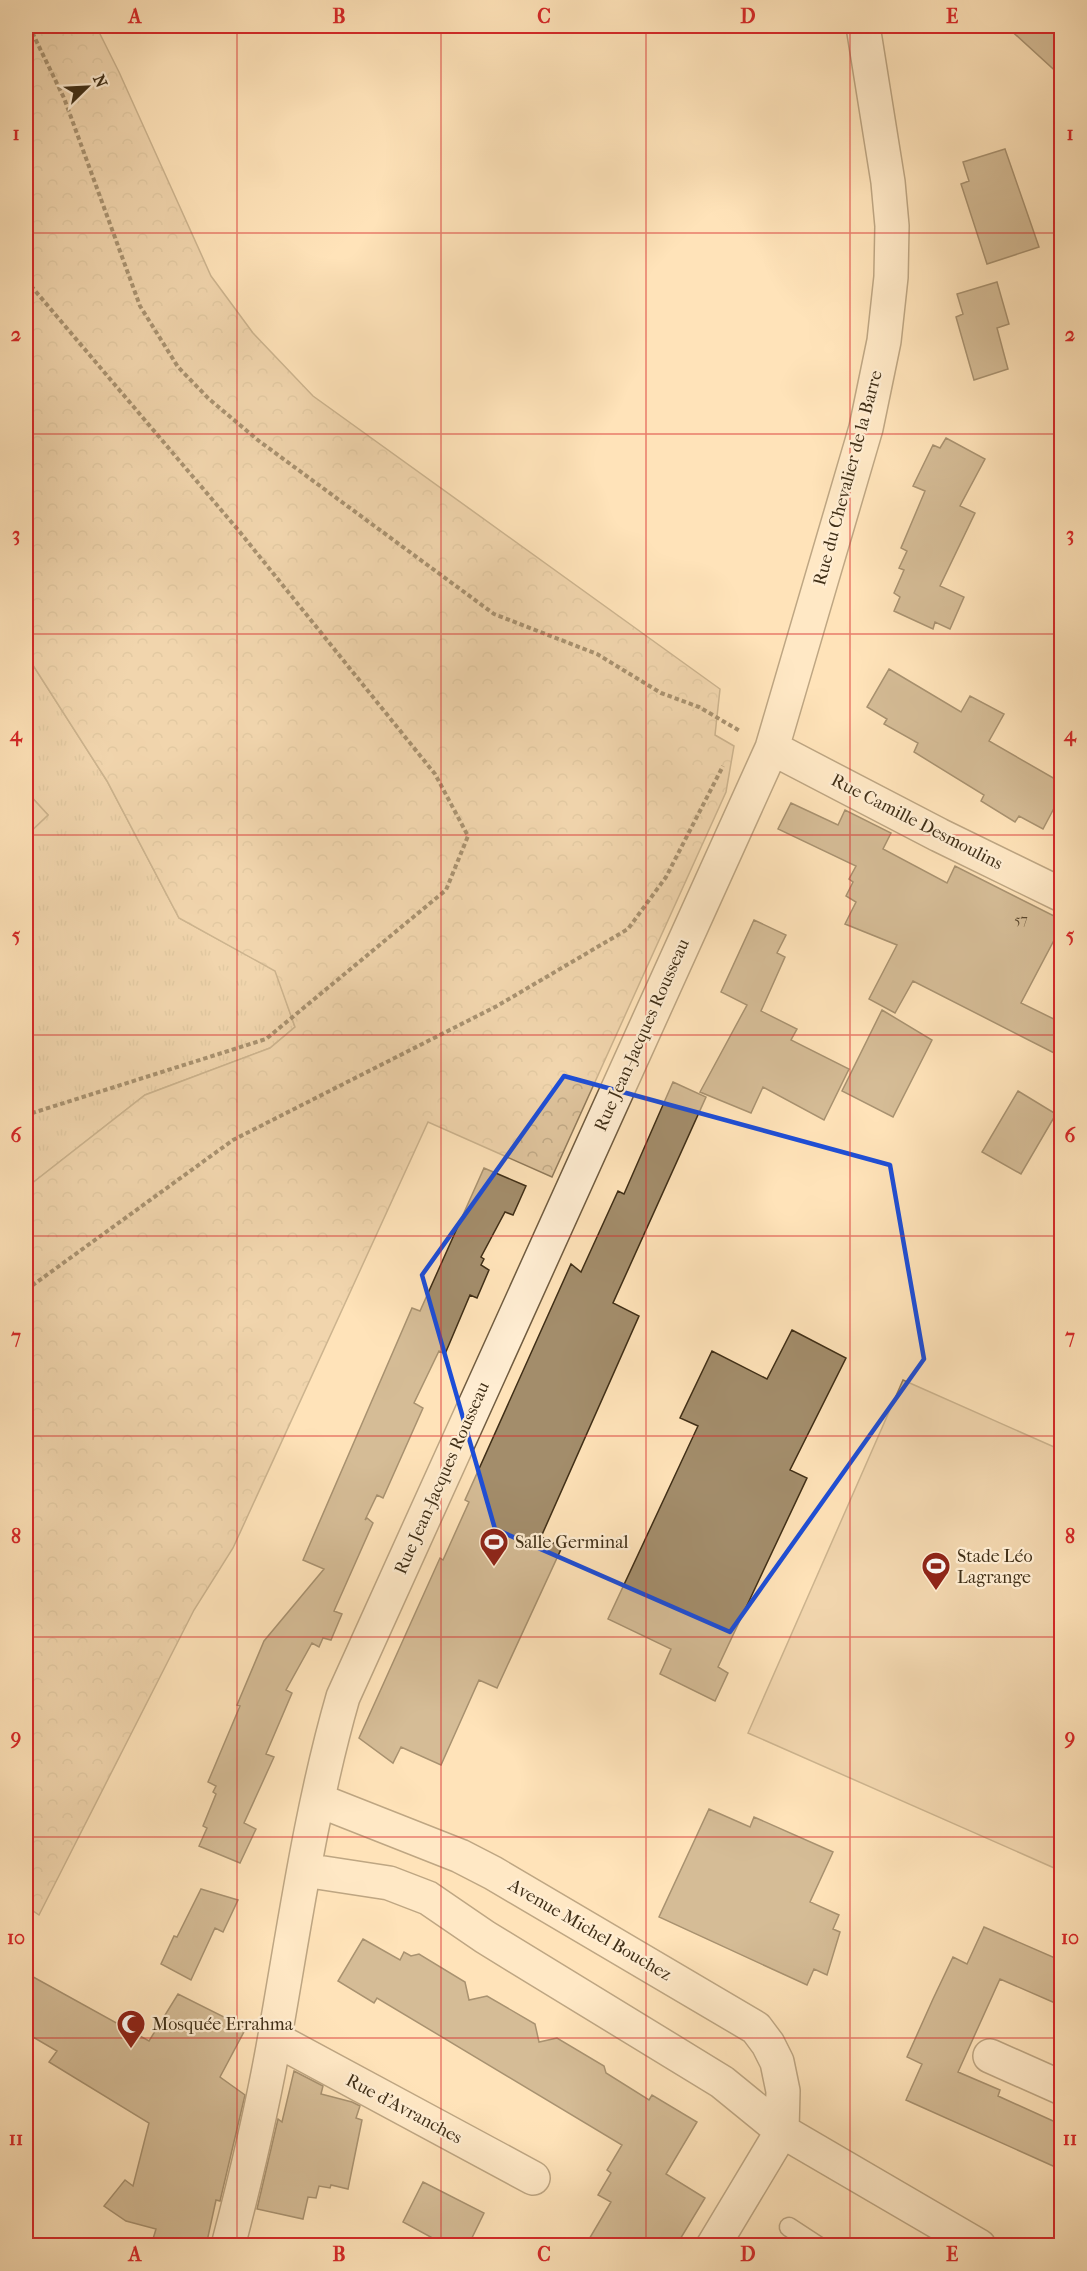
<svg xmlns="http://www.w3.org/2000/svg" width="1087" height="2271" viewBox="0 0 1087 2271" font-family="'IM FELL French Canon',serif">
  <style>
    .grass { fill: url(#grass-tufts); stroke: #907a5a; stroke-width: 1.5 }
    .forest { fill: url(#forest-crowns); stroke: #907a5a; stroke-width: 1.5 }
    .park { fill: #dfc49d; stroke: #907a5a; stroke-width: 1.5 }
    .building { fill: #a38d6b; stroke: #402f17; stroke-width: 1.5 }
    .lines { fill: none; stroke-linecap: round; stroke-linejoin: round }
    .lane-casing { stroke: #705c40; stroke-width: 21 }
    .street-casing { stroke: #705c40; stroke-width: 36 }
    .path { stroke: #402f17; stroke-width: 4; stroke-dasharray: 4.5 3; stroke-linecap: butt }
    .lane { stroke: #ffedd2; stroke-width: 18 }
    .street { stroke: #ffedd2; stroke-width: 33 }
    .marked { fill: none; stroke: #1d4ed8; stroke-width: 4.5; stroke-linejoin: round }
    .grid { fill: none; stroke: #d62828; stroke-width: 1.5; stroke-opacity: 0.55 }
    .labels { text-anchor: middle; dominant-baseline: central; stroke-width: 4.5; stroke-linejoin: round; paint-order: stroke }
    .number-label { font-size: 15px; fill: #59462c }
    .street-label { font-size: 18px; fill: #402f17; stroke: #ffedd2 }
    .poi-label { font-size: 18px; fill: #402f17; stroke: #ffedd2; text-anchor: start }
    .neatline { fill: none; stroke: #d62828; stroke-width: 2 }
    .grid-label { font-size: 20px; text-anchor: middle; font-weight: bold; fill: #d62828 }
  </style>
  <defs>
    <pattern id="grass-tufts" width="24" height="20" patternUnits="userSpaceOnUse" patternTransform="scale(1.5)"><rect width="24" height="20" fill="#dfc49d"/><path d="M3 7l-1-3M5 7V3M7 7l1-3M15 17l-1-3M17 17v-4M19 17l1-3" fill="none" stroke="#c0a986"/></pattern>
    <pattern id="forest-crowns" width="20" height="18" patternUnits="userSpaceOnUse" patternTransform="scale(1.5)"><rect width="20" height="18" fill="#dfc49d"/><path d="M2 6a3 3 0 1 1 6 0M12 15a3 3 0 1 1 6 0" fill="none" stroke="#c0a986"/></pattern>
  </defs>
  <rect width="100%" height="100%" fill="#ffe3b9"/>
  <filter id="stains"><feTurbulence type="fractalNoise" baseFrequency=".00333" numOctaves="4"/><feColorMatrix values="0 0 0 0 .2 0 0 0 0 .09 0 0 0 0 .02 0 0 0 .5 -.17"/></filter>
  <radialGradient id="worn" r=".72"><stop offset=".6" stop-color="#630" stop-opacity="0"/><stop offset="1" stop-color="#630" stop-opacity=".3"/></radialGradient>
  <path class="grass" d="M26,648L29,659L107,781L179,918L276,971L295,1027L270,1048L145,1095L26,1188V836L48,815L26,791Z"/>
  <path class="forest" d="M26,26H96L119,72L211,276L253,333L313,396L720,689L715,735L734,746L726,792L552,1177L428,1122L233,1548L194,1610L39,1915L26,1906V1188L145,1095L270,1048L295,1027L275,971L179,918L107,781L29,659L26,648Z"/>
  <path class="park" d="M26,791L48,815L26,836Z
    M903,1380L1061,1450V1871L748,1733Z"/>
  <path class="building" d="M1006,26H1062V77Z
    M1005,149L1039,247L987,264L961,184L969,181L963,162Z
    M997,282L1009,324L997,328L1008,369L974,380L956,317L963,314L957,294Z
    M946,438L985,459L960,506L975,513L940,586L964,597L950,629L935,622L933,629L894,611L900,597L894,593L904,570L899,568L907,551L901,548L925,491L913,486L933,445L940,448Z
    M889,669L961,712L970,696L1004,714L989,741L1062,783V793L1043,829L1019,816L1015,822L981,801L984,795L914,752L918,743L884,724L887,719L867,707Z
    M791,803L838,825L845,810L891,833L883,849L947,883L955,866L1062,920V925L1021,1003L1062,1023V1057L913,981L895,1013L869,999L897,945L845,924L856,902L846,896L853,882L849,879L856,866L778,829Z
    M754,920L786,935L777,953L785,957L761,1011L797,1029L791,1040L849,1069L824,1120L763,1087L751,1113L700,1092L747,1005L721,992Z
    M882,1010L932,1040L893,1117L842,1091Z
    M673,1082L706,1097L613,1303L639,1316L541,1537L562,1547L497,1688L479,1680L441,1765L401,1747L393,1763L359,1738L440,1558L443,1560L469,1502L465,1500L571,1264L581,1272L618,1191L624,1194Z
    M1018,1091L1056,1114L1021,1174L982,1152Z
    M484,1168L526,1186L513,1215L505,1212L481,1257L484,1259L481,1265L489,1270L477,1298L470,1295L445,1354L439,1351L414,1403L423,1408L383,1498L377,1495L365,1520L367,1518L373,1523L334,1611L342,1614L331,1640L323,1638L319,1647L312,1643L286,1690L292,1693L266,1754L274,1757L244,1823L256,1829L240,1863L199,1846L207,1828L203,1826L216,1794L213,1792L216,1786L208,1782L240,1706L237,1705L264,1641L324,1569L303,1560L412,1308L420,1311Z
    M792,1330L846,1358L790,1470L807,1478L718,1667L728,1673L715,1701L660,1674L671,1649L608,1619L698,1426L680,1418L712,1351L767,1379Z
    M709,1809L750,1827L754,1817L833,1852L810,1902L839,1915L833,1929L840,1932L827,1975L814,1969L807,1985L659,1917Z
    M201,1889L238,1900L223,1932L215,1928L191,1980L161,1964L174,1936L177,1937Z
    M984,1927L1062,1961V2006L1000,1979L958,2072L1000,2090L998,2096L1062,2125V2170L906,2100L922,2064L907,2057L933,1999L953,1957L967,1964Z
    M363,1939L400,1960L404,1952L411,1956L419,1954L465,1982L469,2000L487,1996L535,2024L539,2042L557,2038L604,2066L606,2073L649,2100L652,2095L697,2122L666,2174L705,2198L676,2246H585L611,2202L598,2195L611,2173L607,2170L622,2145L377,1998L374,2003L338,1981Z
    M26,1973L149,2041L178,1994L246,2028L220,2077L245,2095L220,2201L216,2200L206,2246H181L153,2239L156,2229L126,2221L104,2206L125,2180L133,2186L149,2123L49,2062L57,2051L26,2033Z
    M294,2071L323,2086L321,2094L352,2102L360,2106L356,2118L362,2120L348,2189L331,2185L330,2188L319,2186L316,2198L308,2197L303,2219L257,2209L278,2119L282,2122Z
    M423,2182L484,2213L468,2246H447L403,2222Z"/>
  <g class="lines">
    <g class="lane-casing">
      <path id="lane" d="M789,2227L818,2246"/>
    </g>
    <g class="street-casing">
      <path id="street" d="M772,748L939,835L1062,895
        M318,1800L460,1856L493,1873L756,2028L768,2044L777,2062L783,2091L782,2131L713,2246
        M304,1870L389,1883L428,1898L485,1937L722,2082L782,2131L979,2246
        M275,2039L533,2178
        M990,2056L1062,2088
        M228,2246C246,2177 263,2106 275,2036C295,1923 311,1808 343,1697L772,748L866,428L884,341L891,277L892,226L888,182L863,26"/>
    </g>
    <path class="path" d="M29,26L64,98L140,306L178,367L209,399L259,441L494,614L597,654L661,693L699,707L740,731
      M26,280L239,531L435,774L468,836L446,890L266,1039L26,1115
      M26,1290L233,1140L497,1006L628,929L666,877L723,766"/>
    <use href="#lane" class="lane"/>
    <use href="#street" class="street"/>
  </g>
  <path d="M0 0H1087V2271H0ZM564,1076L890,1165L924,1359L730,1632L495,1529L422,1275Z" fill="#ffe3b9" fill-opacity=".55" fill-rule="evenodd"/>
  <path class="marked" d="M564,1076L890,1165L924,1359L730,1632L495,1529L422,1275Z"/>
  <path class="grid" d="M237,26V2246M441,26V2246M646,26V2246M850,26V2246M26,233H1062M26,434H1062M26,634H1062M26,835H1062M26,1035H1062M26,1236H1062M26,1436H1062M26,1637H1062M26,1837H1062M26,2038H1062"/>
  <defs>
    <g id="stadium-pin" transform="scale(1.5)"><path d="M0 17L-7.5 6A9.5 9.5 0 1 1 7.5 6Z" fill="#8f2418" stroke="#ffedd2"/><path d="M0-5a6.5 5 0 1 0 0 10a6.5 5 0 1 0 0-10ZM-3.5-1.8h7v3.6h-7Z" fill="#fff"/></g>
    <g id="mosque-pin" transform="scale(1.5)"><path d="M0 17L-7.5 6A9.5 9.5 0 1 1 7.5 6Z" fill="#8f2418" stroke="#ffedd2"/><path d="M3.5-4.9A6 6 0 1 0 3.5 4.9A5 5 0 1 1 3.5-4.9Z" fill="#fff"/></g>
  </defs>
  <g fill-rule="evenodd">
    <use href="#stadium-pin" x="494" y="1542"/>
    <use href="#stadium-pin" x="936" y="1566"/>
    <use href="#mosque-pin" x="131" y="2024"/>
  </g>
  <g class="labels">
    <g class="number-label">
      <text x="1021" y="919">57</text>
    </g>
    <g class="street-label">
      <text transform="translate(848 478) rotate(-75)">Rue du Chevalier de la Barre</text>
      <text transform="translate(917 822) rotate(27)">Rue Camille Desmoulins</text>
      <text transform="translate(642 1035) rotate(-66)">Rue Jean-Jacques Rousseau</text>
      <text transform="translate(442 1478) rotate(-66)">Rue Jean-Jacques Rousseau</text>
      <text transform="translate(590 1930) rotate(30)">Avenue Michel Bouchez</text>
      <text transform="translate(404 2109) rotate(28)">Rue d'Avranches</text>
    </g>
    <g class="poi-label">
      <text x="515" y="1542">Salle Germinal</text>
      <text x="957" y="1556">Stade Léo<tspan x="957" dy="21">Lagrange</tspan></text>
      <text x="152" y="2024">Mosquée Errahma</text>
    </g>
  </g>
  <rect width="1087" height="2271" fill="none" stroke="#ffe3b9" stroke-width="66"/>
  <g transform="translate(87 87) rotate(66)" stroke="#ffedd2" stroke-width="4.5" paint-order="stroke">
  <path d="M0-4.5L10 22L0 15L-10 22Z" fill="#402f17"/>
  <text y="-9" font-size="16" font-weight="bold" text-anchor="middle" fill="#402f17">N</text>
  </g>
  <rect x="33" y="33" width="1021" height="2205" class="neatline"/>
  <g class="grid-label">
    <text x="135" y="23">A</text>
    <text x="339" y="23">B</text>
    <text x="544" y="23">C</text>
    <text x="748" y="23">D</text>
    <text x="952" y="23">E</text>
    <text x="16" y="140">1</text>
    <text x="1070" y="140">1</text>
    <text x="16" y="341">2</text>
    <text x="1070" y="341">2</text>
    <text x="16" y="541">3</text>
    <text x="1070" y="541">3</text>
    <text x="16" y="741">4</text>
    <text x="1070" y="741">4</text>
    <text x="16" y="942">5</text>
    <text x="1070" y="942">5</text>
    <text x="16" y="1142">6</text>
    <text x="1070" y="1142">6</text>
    <text x="16" y="1343">7</text>
    <text x="1070" y="1343">7</text>
    <text x="16" y="1543">8</text>
    <text x="1070" y="1543">8</text>
    <text x="16" y="1744">9</text>
    <text x="1070" y="1744">9</text>
    <text x="16" y="1944">10</text>
    <text x="1070" y="1944">10</text>
    <text x="16" y="2145">11</text>
    <text x="1070" y="2145">11</text>
    <text x="135" y="2261">A</text>
    <text x="339" y="2261">B</text>
    <text x="544" y="2261">C</text>
    <text x="748" y="2261">D</text>
    <text x="952" y="2261">E</text>
  </g>
  <rect width="100%" height="100%" filter="url(#stains)"/>
  <rect width="100%" height="100%" fill="url(#worn)"/>
</svg>
